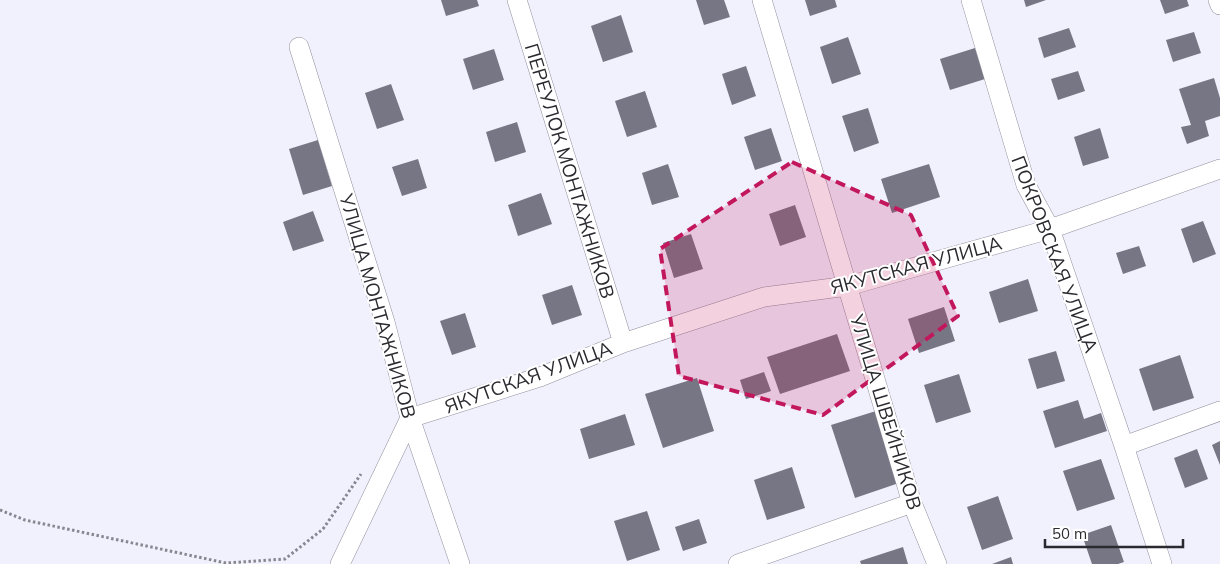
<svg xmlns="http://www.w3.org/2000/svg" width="1220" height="564" viewBox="0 0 1220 564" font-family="Mulish,sans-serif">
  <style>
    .building { fill: #777684 }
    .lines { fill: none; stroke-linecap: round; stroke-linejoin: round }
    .street-casing { stroke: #91909e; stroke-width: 20 }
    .path { stroke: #888790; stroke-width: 3; stroke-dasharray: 2.5 2.5; stroke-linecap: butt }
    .street { stroke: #fff; stroke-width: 19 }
    .marked { fill: #c2185b; fill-opacity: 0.2; stroke: #c2185b; stroke-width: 4; stroke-dasharray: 10 6; stroke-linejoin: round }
    .labels { text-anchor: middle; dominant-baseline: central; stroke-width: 4; stroke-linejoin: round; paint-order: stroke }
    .street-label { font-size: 19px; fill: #2b2a30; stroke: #fff }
  </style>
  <rect width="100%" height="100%" fill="#f1f1fd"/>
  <path class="building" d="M441,0H477L479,6L446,16Z
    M696,0H724L730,17L704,25Z
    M805,0H835L837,7L810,16Z
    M1024,0H1046L1026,7Z
    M1160,0H1187L1189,6L1165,14Z
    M621,15L633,52L603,62L591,26Z
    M1069,28L1076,47L1044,58L1038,38Z
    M1194,32L1201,53L1173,62L1166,40Z
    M848,37L861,74L832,84L820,47Z
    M975,48L985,79L950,90L940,59Z
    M494,49L504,80L473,90L463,59Z
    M746,66L756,96L732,105L722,74Z
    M1078,71L1085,91L1058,100L1051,79Z
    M1214,78L1220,98V116L1205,121L1209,136L1187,144L1181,127L1191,125L1179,89Z
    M391,84L404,120L377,129L365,93Z
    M645,91L657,127L627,137L615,101Z
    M868,108L879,143L854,152L842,116Z
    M517,122L526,152L495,162L486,132Z
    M771,128L782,161L755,170L744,137Z
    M1100,128L1109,158L1083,166L1074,137Z
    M318,140L332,186L303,195L289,149Z
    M418,159L427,188L402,196L392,167Z
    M668,164L679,197L652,205L642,173Z
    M929,164L940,197L892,213L881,179Z
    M541,193L552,224L518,236L508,205Z
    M795,205L806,237L780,246L769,214Z
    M313,211L324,241L293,251L283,222Z
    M1203,221L1216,254L1193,263L1181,229Z
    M691,234L703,269L674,278L663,243Z
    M1139,246L1146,266L1123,274L1116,253Z
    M1028,279L1038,311L999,323L989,292Z
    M572,285L582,315L552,325L542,295Z
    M944,307L955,341L919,353L908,319Z
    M465,313L476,347L452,355L440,321Z
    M837,334L850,371L780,394L767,357Z
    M1056,351L1065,381L1037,389L1028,359Z
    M1180,355L1194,398L1153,411L1139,369Z
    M764,372L771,391L746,399L740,380Z
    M959,374L971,412L936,423L924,385Z
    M697,378L714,431L663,448L645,394Z
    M1078,400L1084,419L1101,413L1107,431L1055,448L1043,411Z
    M876,411L899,483L855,498L831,425Z
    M625,414L635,445L589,459L580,429Z
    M1220,441V465L1212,445Z
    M1197,449L1208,479L1185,488L1174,458Z
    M1101,459L1115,499L1077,511L1063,471Z
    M792,467L805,508L767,520L754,480Z
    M998,496L1013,539L982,550L967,507Z
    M647,511L660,550L627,561L614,521Z
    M699,519L707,543L683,551L675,527Z
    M1111,525L1124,562L1118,564H1092L1082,535Z
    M903,547L908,564H861L860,561Z
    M1011,557L1013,564H992Z"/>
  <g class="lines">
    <g class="street-casing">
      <path id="street" d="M517,0L623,343
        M762,0L912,503L937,564
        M971,0L1026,185L1050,229L1124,446L1162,564
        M1218,0L1220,5
        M299,47L385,322L410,418L460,564
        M1124,446L1220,411
        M340,564L410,418L540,377L623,343L764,297L848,286L1050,229L1220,169
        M738,564L912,503"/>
    </g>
    <path class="path" d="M0,510L25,520L226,563L285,559L323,529L361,474"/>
    <use href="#street" class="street"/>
  </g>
  <path class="marked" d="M792,162L911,215L958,316L823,415L679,376L660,249Z"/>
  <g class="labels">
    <g class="street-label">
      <text transform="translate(570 171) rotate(73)">ПЕРЕУЛОК МОНТАЖНИКОВ</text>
      <text transform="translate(1055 254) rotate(69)">ПОКРОВСКАЯ УЛИЦА</text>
      <text transform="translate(916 265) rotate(-15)">ЯКУТСКАЯ УЛИЦА</text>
      <text transform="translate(378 306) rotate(74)">УЛИЦА МОНТАЖНИКОВ</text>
      <text transform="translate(528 377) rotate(-20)">ЯКУТСКАЯ УЛИЦА</text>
      <text transform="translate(886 412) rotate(73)">УЛИЦА ШВЕЙНИКОВ</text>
    </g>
  </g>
  <path d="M1045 539v8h138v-8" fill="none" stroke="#2b2a30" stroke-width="2.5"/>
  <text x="1052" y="539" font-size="15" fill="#2b2a30" stroke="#ffffff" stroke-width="4" paint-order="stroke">50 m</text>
</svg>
